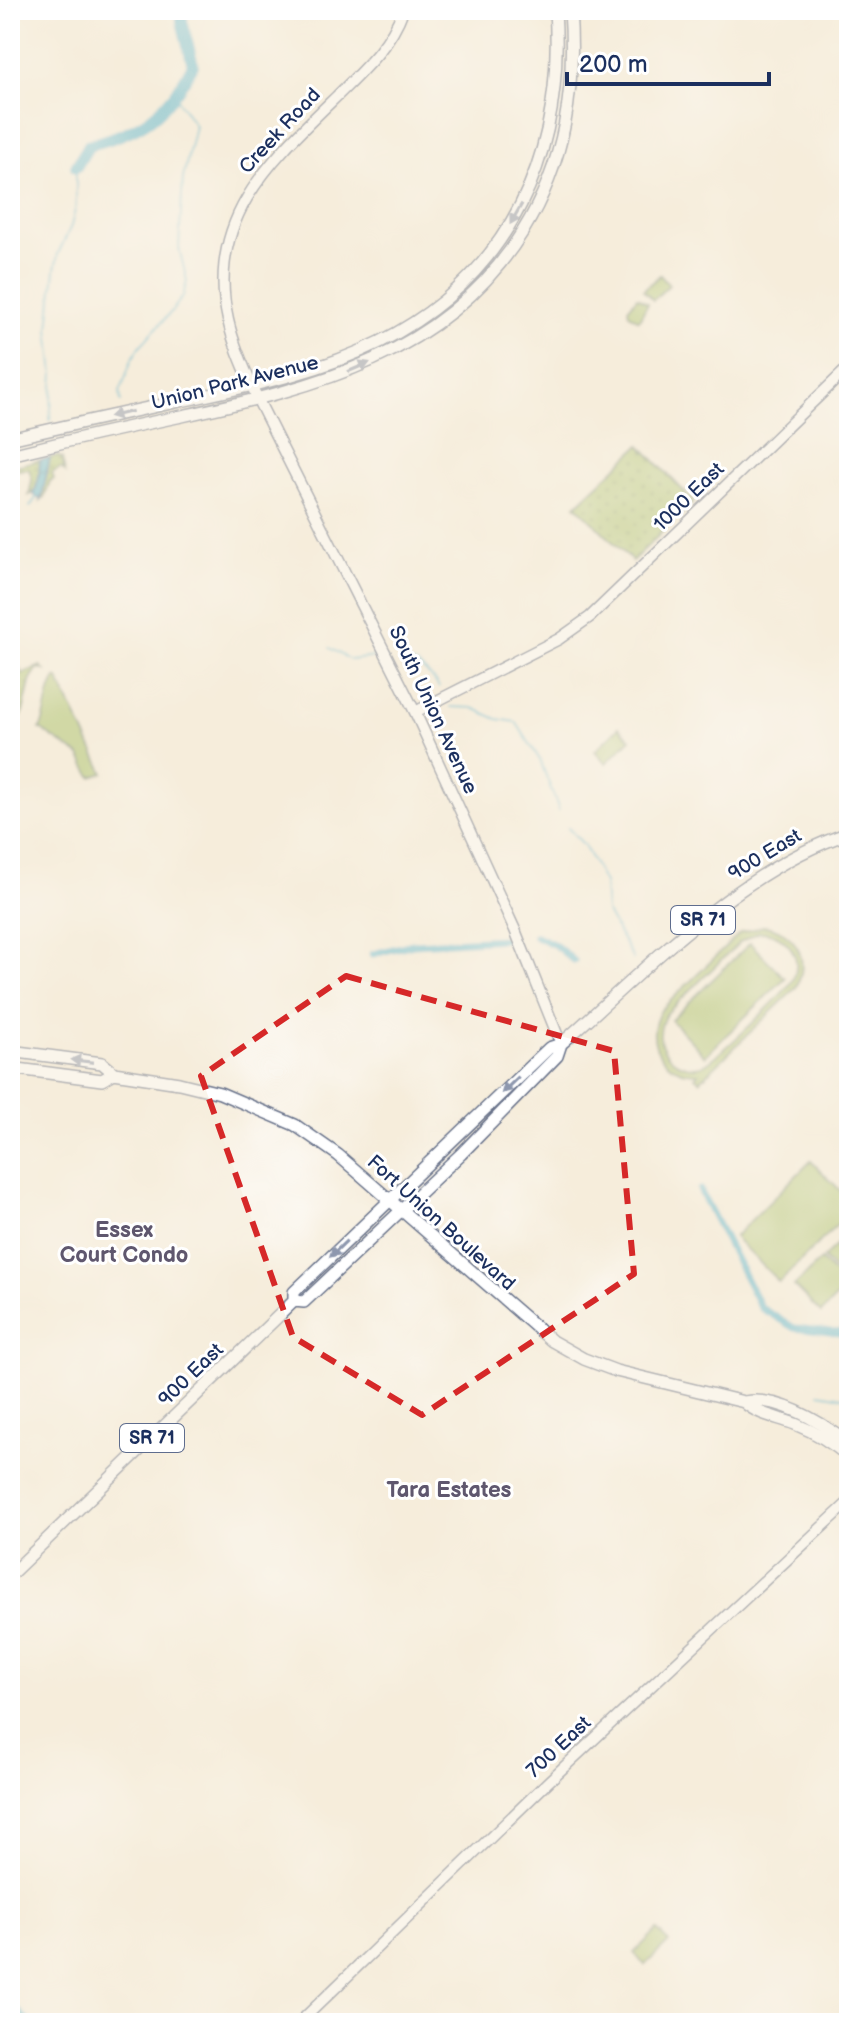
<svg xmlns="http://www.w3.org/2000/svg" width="859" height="2033" viewBox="0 0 859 2033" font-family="'Balsamiq Sans',sans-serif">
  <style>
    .grass { fill: url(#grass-dots); stroke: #607762; stroke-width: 2 }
    .green { fill: #a4bf65; stroke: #607762; stroke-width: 2; fill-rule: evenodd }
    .water { fill: url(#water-ripples); stroke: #347096; stroke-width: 2 }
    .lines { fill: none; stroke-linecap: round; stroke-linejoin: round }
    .stream { stroke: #4eb0cd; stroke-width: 2 }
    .canal { stroke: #4eb0cd; stroke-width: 7 }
    .river { stroke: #4eb0cd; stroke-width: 12 }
    .secondary-casing { stroke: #68728a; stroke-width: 13 }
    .primary-casing { stroke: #68728a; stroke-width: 14 }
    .secondary { stroke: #fff; stroke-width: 10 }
    .primary { stroke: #fff; stroke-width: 11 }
    .oneway { fill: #8d97ae }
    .marked { fill: none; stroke: #d62828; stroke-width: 6; stroke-dasharray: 16 10; stroke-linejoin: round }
    .labels { text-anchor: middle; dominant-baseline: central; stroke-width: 6; stroke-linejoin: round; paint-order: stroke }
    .shield { fill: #fff; stroke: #5f6d8e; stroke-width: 2 }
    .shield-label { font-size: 18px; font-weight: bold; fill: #1b2f5e }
    .street-label { font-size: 20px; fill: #1b2f5e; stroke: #fff }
    .neighbourhood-label { font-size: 22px; font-weight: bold; fill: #5f576e; stroke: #fff }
  </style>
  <defs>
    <pattern id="grass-dots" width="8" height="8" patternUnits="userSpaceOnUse" patternTransform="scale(2)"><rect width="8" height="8" fill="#a4bf65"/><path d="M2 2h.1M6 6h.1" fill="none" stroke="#859c56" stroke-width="1.8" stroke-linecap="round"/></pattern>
    <pattern id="water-ripples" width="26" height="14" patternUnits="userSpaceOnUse" patternTransform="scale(2)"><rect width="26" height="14" fill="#4eb0cd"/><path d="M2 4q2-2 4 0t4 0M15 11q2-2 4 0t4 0" fill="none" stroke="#4090aa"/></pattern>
  </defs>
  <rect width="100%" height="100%" fill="#fff"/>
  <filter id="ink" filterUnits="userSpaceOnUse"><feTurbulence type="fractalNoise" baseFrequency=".0125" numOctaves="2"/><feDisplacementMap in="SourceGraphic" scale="16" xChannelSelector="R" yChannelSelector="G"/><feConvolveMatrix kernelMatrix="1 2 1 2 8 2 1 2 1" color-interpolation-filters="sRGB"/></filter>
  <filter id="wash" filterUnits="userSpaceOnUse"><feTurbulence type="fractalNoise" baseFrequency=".006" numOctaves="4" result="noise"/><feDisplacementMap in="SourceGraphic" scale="32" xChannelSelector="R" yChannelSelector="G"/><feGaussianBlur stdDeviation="1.8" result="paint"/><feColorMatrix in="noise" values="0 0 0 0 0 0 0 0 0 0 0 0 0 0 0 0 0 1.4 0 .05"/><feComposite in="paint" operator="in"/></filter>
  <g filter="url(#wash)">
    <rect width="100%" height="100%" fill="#f6eddb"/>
    <path class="grass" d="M640,445L694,502L632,561L576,505Z
      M57,456L62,458L65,472L61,468L52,473L54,479L50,481L45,496L41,500L50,458Z
      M40,460C39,472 42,488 29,495L32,480L29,469L10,471V467Z
      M41,666L44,670L38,668L31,679L22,716L10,710V692L16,690L15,686L20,684L16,671L20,669L22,674Z"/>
    <path class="green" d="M660,275L669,285L653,300L643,290Z
      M637,297L648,303L639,320L629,314L628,308Z
      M56,678L58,679L104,773L92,777L80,756L40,729C48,713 46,693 56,678Z
      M619,727L631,739L606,763L595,751Z
      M763,926C795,929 812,960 795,989L700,1081L695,1077L698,1073C663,1074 642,1041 661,1010L740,933ZM759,932C782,932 803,952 794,977C789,990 714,1062 701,1066C688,1069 675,1064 667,1054C657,1042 659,1027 666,1014L740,942Z
      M750,943L785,978L705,1056L671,1020Z
      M811,1161L849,1199V1213L779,1282L734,1237Z
      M849,1233V1285L823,1258Z
      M821,1260L847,1287L821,1313L794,1286Z
      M657,1930L669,1942L645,1965L634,1953Z"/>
    <path class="water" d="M50,458L41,500L33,494C40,482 39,473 40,460Z"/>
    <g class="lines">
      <path class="stream" d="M121,402L120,392L132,359L141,345L172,311L183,296L187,281L179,248L183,178L195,126L175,96
        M50,420L54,375L49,328L55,270L58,254L71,226L76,206V167
        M30,507L38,495
        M330,648L350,660L377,657
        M403,659C420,665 428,672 439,687
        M451,707L473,708L497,719L516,722L540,760L559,810
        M568,828L584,845L604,883L606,911L633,959
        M819,1393L849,1398"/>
      <path class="canal" d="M536,936L555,945L574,961
        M373,954L413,944L506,939
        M700,1190L761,1308L794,1328L839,1333L849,1328
        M10,2002L29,2023"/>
      <path class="river" d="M76,167L89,145C143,131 166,114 193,65L182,21V10"/>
    </g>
  </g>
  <g filter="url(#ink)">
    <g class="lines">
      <g class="secondary-casing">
        <path id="secondary" d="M403,10C390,46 363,70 337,96C272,159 205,219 228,320C234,347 247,374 258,400L415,712L515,930L561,1044
          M415,712L559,639L590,617L849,367
          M299,2023L549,1781L849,1502"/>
      </g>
      <g class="primary-casing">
        <path id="primary" d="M10,439C65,426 121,414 176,402C245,387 316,374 380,342C512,275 565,153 555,10
          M10,455C67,441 124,428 182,416C315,387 446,356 523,231C565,163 576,89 570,10
          M10,1051L102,1063L114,1073L179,1083L220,1093L295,1125L338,1155L552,1341L584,1359L616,1371L744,1402C778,1395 822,1423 849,1443
          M10,1068L102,1080L114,1073
          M294,1301L304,1302L461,1154L557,1056L561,1044
          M744,1402C758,1415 777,1417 795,1424C815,1432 833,1443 849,1457
          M10,1575L294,1301V1292L549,1048L561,1044C647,968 739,870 849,833"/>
      </g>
      <use href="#secondary" class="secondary"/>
      <use href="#primary" class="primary"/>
    </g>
    <defs><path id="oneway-solid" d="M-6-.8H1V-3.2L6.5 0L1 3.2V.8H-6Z" transform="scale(2)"/></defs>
    <g class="oneway">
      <use href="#oneway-solid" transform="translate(516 214) rotate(120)"/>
      <use href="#oneway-solid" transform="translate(359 367) rotate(-23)"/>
      <use href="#oneway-solid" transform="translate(121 414) rotate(167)"/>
      <use href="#oneway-solid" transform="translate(82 1061) rotate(-173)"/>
      <use href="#oneway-solid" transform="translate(510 1085) rotate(136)"/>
      <use href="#oneway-solid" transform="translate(338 1249) rotate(136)"/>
    </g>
  </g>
  <path d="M0 0H859V2033H0ZM346,976L614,1051L634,1274L422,1415L293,1337L201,1076Z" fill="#f6eddb" fill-opacity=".55" fill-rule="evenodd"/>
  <path class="marked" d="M346,976L614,1051L634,1274L422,1415L293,1337L201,1076Z"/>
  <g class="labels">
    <g class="shield">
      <rect x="671" y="906" width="64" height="28" rx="6"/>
      <rect x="120" y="1424" width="64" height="28" rx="6"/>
    </g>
    <g class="shield-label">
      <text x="703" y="920">SR 71</text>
      <text x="152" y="1438">SR 71</text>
    </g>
    <g class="street-label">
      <text transform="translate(280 131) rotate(-47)">Creek Road</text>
      <text transform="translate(235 383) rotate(-14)">Union Park Avenue</text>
      <text transform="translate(689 497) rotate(-44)">1000 East</text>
      <text transform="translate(433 710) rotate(65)">South Union Avenue</text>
      <text transform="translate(765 855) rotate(-31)">900 East</text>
      <text transform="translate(441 1223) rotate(42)">Fort Union Boulevard</text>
      <text transform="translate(191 1375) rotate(-44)">900 East</text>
      <text transform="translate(559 1747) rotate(-43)">700 East</text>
    </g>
    <g class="neighbourhood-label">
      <text x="124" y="1230">Essex<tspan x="124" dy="25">Court Condo</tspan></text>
      <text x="449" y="1490">Tara Estates</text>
    </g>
  </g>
  <rect width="859" height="2033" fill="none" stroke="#fff" stroke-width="40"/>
  <path d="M567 72v12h202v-12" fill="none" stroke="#1b2f5e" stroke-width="4"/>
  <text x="579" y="72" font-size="24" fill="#1b2f5e" stroke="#ffffff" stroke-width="6" paint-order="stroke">200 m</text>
</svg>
